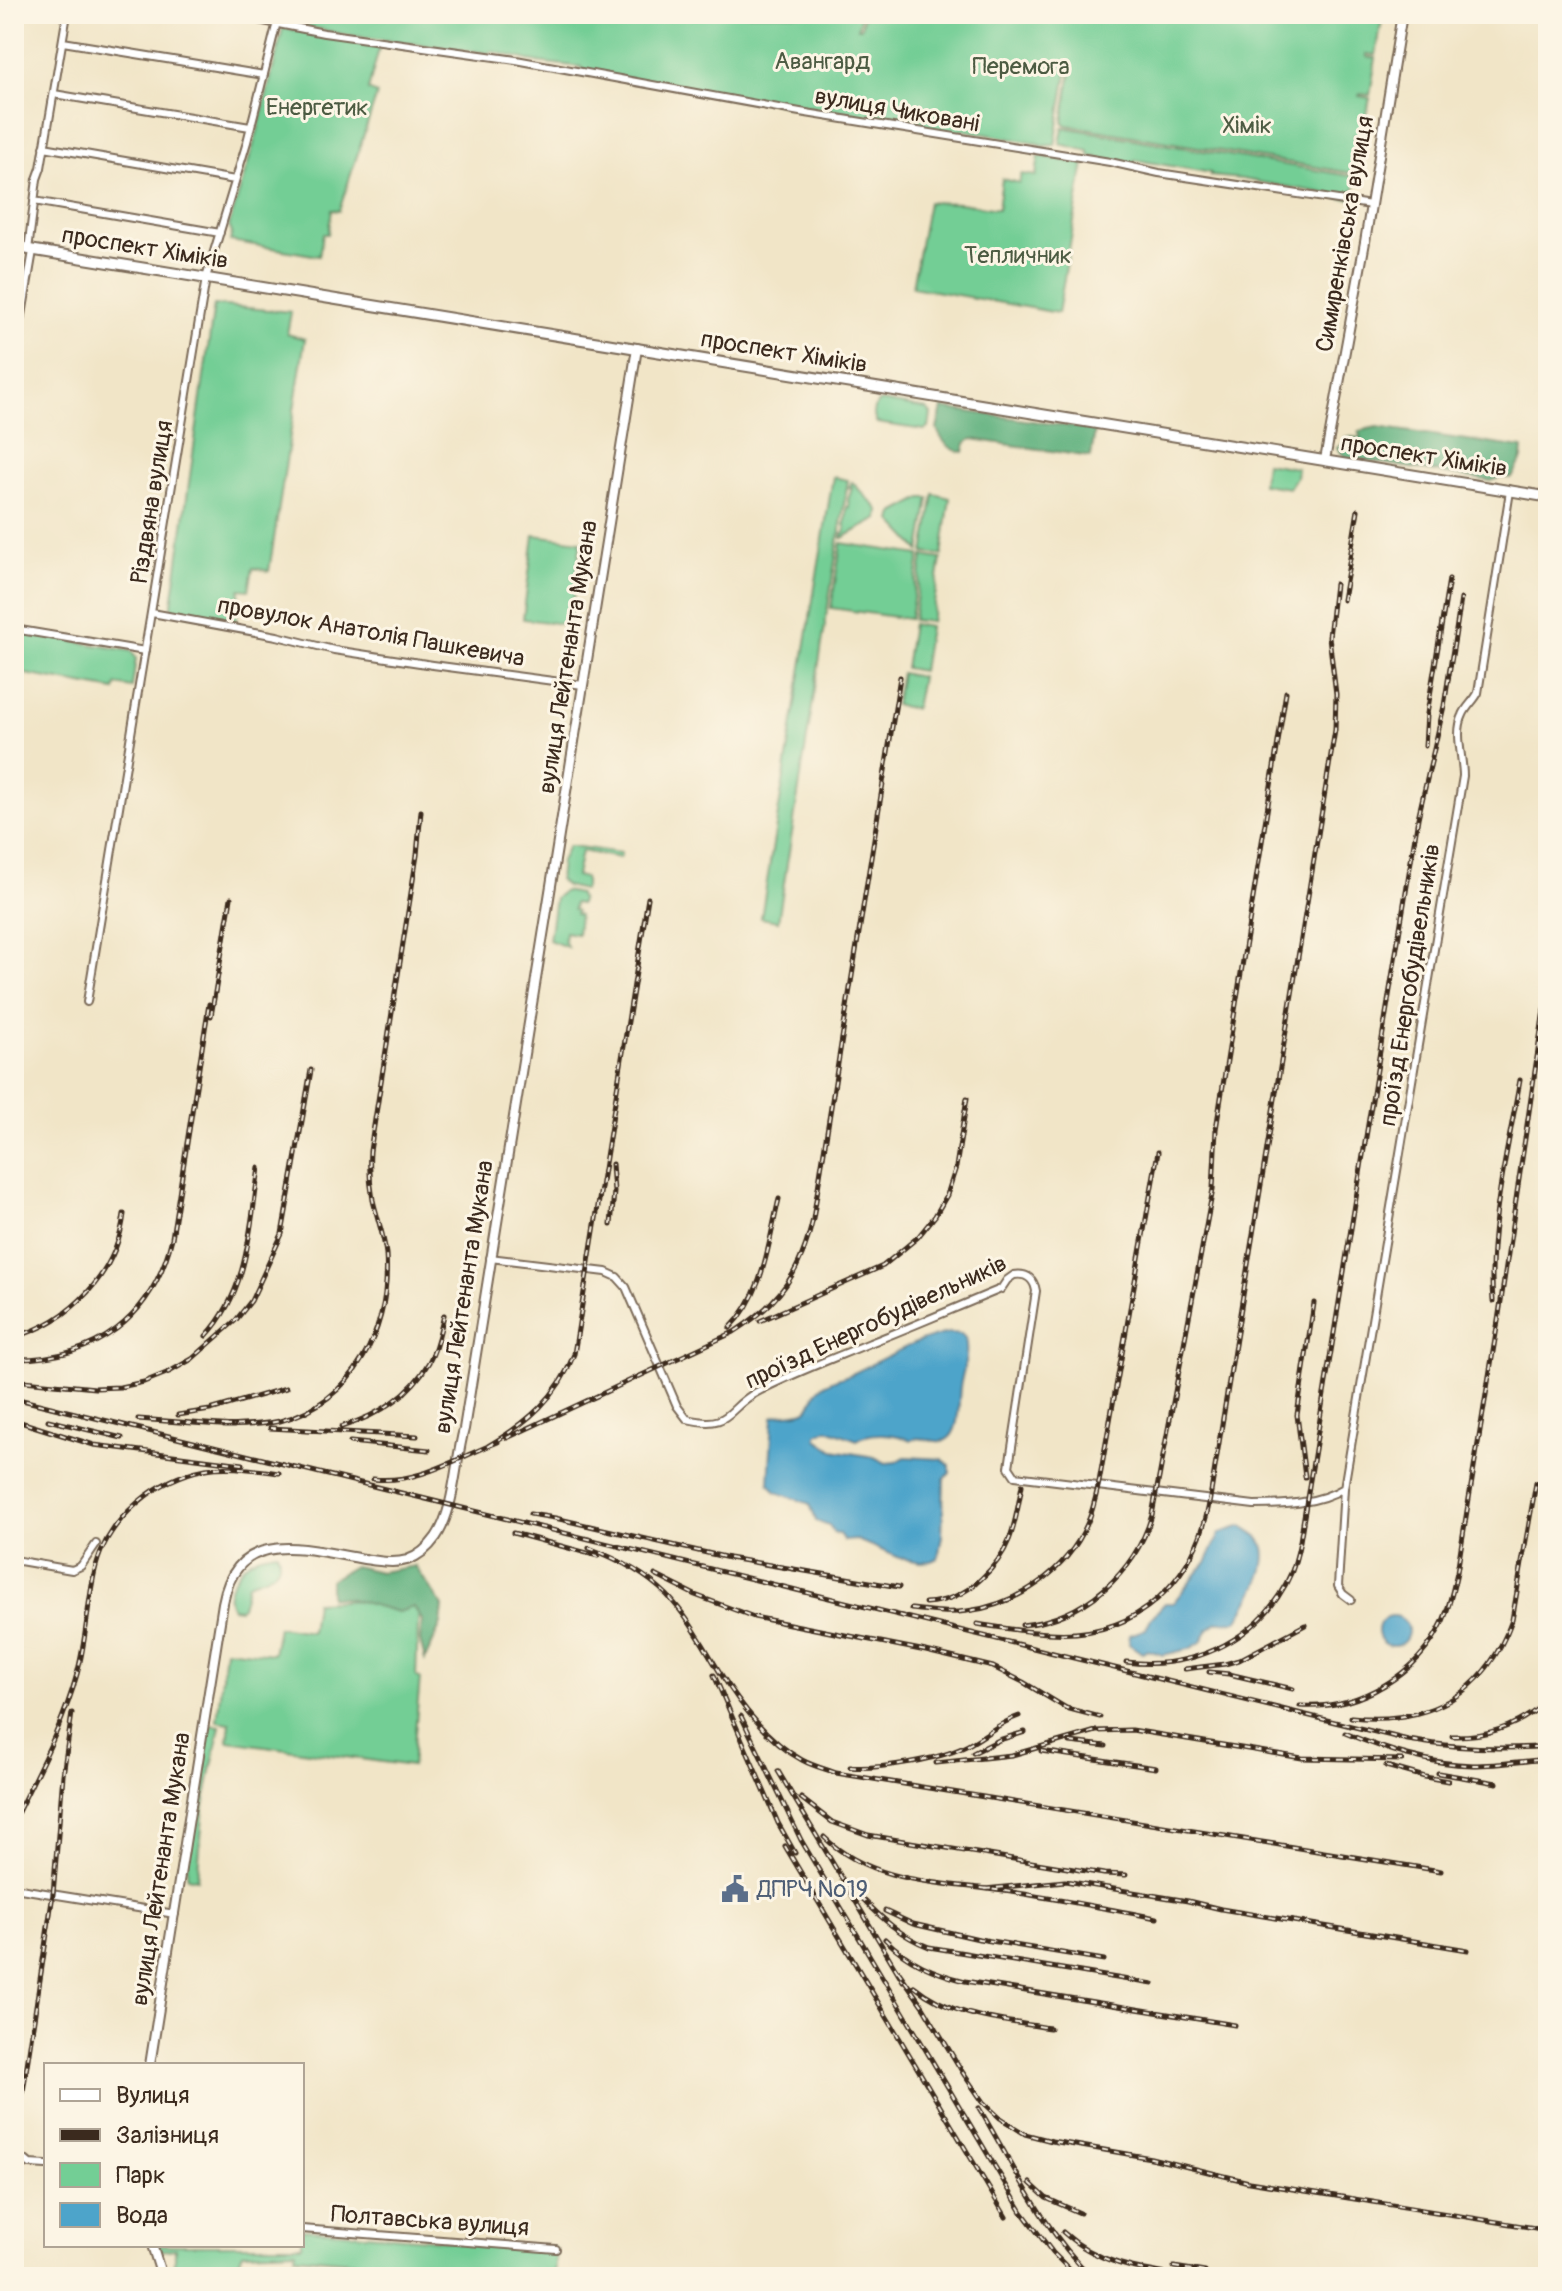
<svg xmlns="http://www.w3.org/2000/svg" width="1562" height="2291" viewBox="0 0 1562 2291" font-family="Pangolin,sans-serif">
  <style>
    .green { fill: #73ce95; stroke: #577c5a; stroke-width: 2 }
    .forest { fill: #5eb17e; stroke: #4c6e4e; stroke-width: 2 }
    .water { fill: #4da4ca; stroke: #446774; stroke-width: 2 }
    .lines { fill: none; stroke-linecap: round; stroke-linejoin: round }
    .minor-casing { stroke: #7b6b59; stroke-width: 10 }
    .secondary-casing { stroke: #7b6b59; stroke-width: 12 }
    .primary-casing { stroke: #7b6b59; stroke-width: 13 }
    .minor { stroke: #fff; stroke-width: 6 }
    .secondary { stroke: #fff; stroke-width: 8 }
    .primary { stroke: #fff; stroke-width: 9 }
    .rail-casing { stroke: #3b2a1e; stroke-width: 5 }
    .rail { stroke: #fcf5e5; stroke-width: 2; stroke-dasharray: 6; stroke-linecap: butt }
    .labels { text-anchor: middle; dominant-baseline: central; stroke-width: 6; stroke-linejoin: round; paint-order: stroke }
    .park-label { font-size: 24px; fill: #4c5b42; stroke: #fcf5e5 }
    .street-label { font-size: 24px; fill: #3b2a1e; stroke: #fcf5e5 }
    .service-label { font-size: 24px; fill: #4e5e75; stroke: #fcf5e5; text-anchor: start }
  </style>
  <rect width="100%" height="100%" fill="#fcf5e5"/>
  <filter id="ink" filterUnits="userSpaceOnUse"><feTurbulence type="fractalNoise" baseFrequency=".0125" numOctaves="2"/><feDisplacementMap in="SourceGraphic" scale="16" xChannelSelector="R" yChannelSelector="G"/><feConvolveMatrix kernelMatrix="1 2 1 2 8 2 1 2 1" color-interpolation-filters="sRGB"/></filter>
  <filter id="wash" filterUnits="userSpaceOnUse"><feTurbulence type="fractalNoise" baseFrequency=".006" numOctaves="4" result="noise"/><feDisplacementMap in="SourceGraphic" scale="32" xChannelSelector="R" yChannelSelector="G"/><feGaussianBlur stdDeviation="1.8" result="paint"/><feColorMatrix in="noise" values="0 0 0 0 0 0 0 0 0 0 0 0 0 0 0 0 0 1.4 0 .05"/><feComposite in="paint" operator="in"/></filter>
  <g filter="url(#wash)">
    <rect width="100%" height="100%" fill="#f1e5c7"/>
    <path class="green" d="M284,14H861L858,28H861L864,14H1384V16L1376,15L1374,17L1382,20L1376,55L1366,54L1367,57L1376,58L1370,95L1360,94L1359,96L1370,98L1363,134L1354,135V137L1363,139L1357,174L1067,125L1063,122L1072,65L1068,66L1055,145L1041,146L1040,144L963,130L957,133C908,124 859,113 809,107L808,111L763,100L583,71L582,67L536,62L491,51L489,53L346,35L283,21Z
      M283,28L378,44L379,49L368,90L377,94L339,211L332,210L328,234H323L319,256L230,241L232,233L229,226L258,130Z
      M1063,127L1357,177L1353,199L1338,198L1335,195L1242,179L1211,176V173L1206,172L1135,160L1134,164L1089,156V151L1060,144Z
      M1039,156L1084,164L1058,313L912,287L928,202L960,203L998,209L1002,179L1019,183L1021,174L1036,176Z
      M214,305L291,312L287,334L305,339L269,571L253,568L249,590L240,589L236,622L171,611Z
      M882,401L927,409L931,414L929,428L924,430L877,423C872,417 874,408 878,402Z
      M1265,463L1297,468L1296,477L1289,488L1262,484Z
      M833,477L848,480L778,921L761,918Z
      M852,482L879,510L878,519L842,538V533H845L846,526L844,525L846,520L847,507H849L848,500L852,488H849Z
      M934,494L950,498L942,555L924,553Z
      M922,498H929L920,551L892,521L894,513Z
      M534,535L581,541L570,625L523,619Z
      M841,543L920,555L910,619L831,608Z
      M923,556L941,559L931,622L913,620Z
      M912,624L929,627L922,671L905,668Z
      M14,631L131,651L136,658L132,688L117,685L115,690L14,672Z
      M901,673L921,677L915,709L895,705Z
      M568,846H572L621,853L620,858L581,851L576,876L585,878V888L583,890L566,886L559,880L561,861Z
      M564,891L578,894L581,900L580,904L574,903L573,909L576,911L575,914L579,915L577,934L565,932L564,940L567,947L549,940L555,898Z
      M277,1552C286,1575 264,1576 248,1583L242,1607L239,1609L232,1608C221,1591 241,1563 258,1556C263,1554 271,1553 277,1552Z
      M419,1598L416,1677L420,1678L412,1766L228,1741L230,1723L217,1721L225,1649L273,1654L278,1627L311,1632L315,1602Z
      M208,1725L220,1726L204,1806L197,1879L187,1877L188,1855Z
      M302,2229L556,2249L554,2277H526L295,2256L296,2250L243,2252L235,2271L175,2266V2249L160,2251L157,2245H302Z"/>
    <path class="forest" d="M942,408L1095,430L1091,457L972,439L966,443L964,452C950,451 942,442 937,429Z
      M1377,427L1523,448L1522,459L1512,478L1502,477L1491,481L1345,457L1337,448L1345,443L1346,437L1361,438L1359,431Z
      M354,1566L380,1572L415,1566L443,1607L441,1624L425,1660L420,1641L422,1620L414,1607L398,1612L351,1599L330,1597V1580Z"/>
    <path class="water" d="M950,1333L961,1334L965,1338C969,1356 963,1369 960,1387C958,1401 961,1433 946,1440C934,1445 922,1434 910,1440C895,1433 870,1431 857,1440L828,1429L817,1434V1439L833,1450L874,1457L886,1463L896,1462L905,1457L942,1459L950,1466V1473L944,1479L942,1536L938,1558L931,1561L921,1562L900,1558L857,1540L844,1541L839,1534L834,1533L829,1526L816,1521L810,1504L776,1492L769,1483L773,1417C784,1411 801,1416 808,1409C813,1403 814,1393 820,1388C830,1379 843,1378 854,1373C886,1358 914,1339 950,1333Z
      M1242,1526C1247,1529 1254,1533 1258,1537C1278,1558 1249,1602 1237,1621L1217,1622L1208,1629L1201,1642L1189,1649L1163,1655L1148,1650L1142,1653L1129,1644L1130,1635L1146,1629L1151,1618L1165,1603H1173L1207,1561L1220,1533Z
      M1378 1631a15 15 0 1 1 30 0a15 15 0 1 1-30 0Z"/>
  </g>
  <g filter="url(#ink)">
    <g class="lines">
      <g class="minor-casing">
        <path id="minor" d="M228,14L324,33L516,60L800,112L1110,162L1159,173L1371,205
          M63,42L264,75
          M54,94L250,127
          M44,147L235,180
          M34,201L220,233
          M28,250L37,179L41,168L67,14
          M14,362L33,251
          M152,613L277,636L334,650L433,665L583,685
          M14,629L145,651
          M87,1002L206,278L247,142L279,14
          M490,1258L606,1272L617,1277L626,1287L677,1406L687,1419C732,1430 726,1408 757,1392C793,1373 832,1359 870,1343C914,1326 957,1307 1001,1289L1007,1280L1014,1275C1027,1273 1034,1279 1036,1291L1009,1467L1015,1476L1254,1505C1283,1505 1318,1504 1344,1488
          M14,1560L72,1570L81,1566L96,1544
          M1351,1600L1343,1594L1338,1586L1344,1488L1463,776C1463,757 1454,733 1463,715C1466,707 1474,701 1478,693L1510,491
          M14,1888L175,1914
          M14,2151L30,2164L46,2165
          M302,2229L556,2249"/>
      </g>
      <g class="secondary-casing">
        <path id="secondary" d="M1325,460L1365,242L1402,14
          M150,2065L223,1603C237,1525 308,1550 364,1559C378,1561 394,1564 407,1560C419,1556 429,1547 436,1537C455,1509 455,1462 464,1429L637,348
          M152,2245L162,2277"/>
      </g>
      <g class="primary-casing">
        <path id="primary" d="M14,247L1548,497"/>
      </g>
      <use href="#minor" class="minor"/>
      <use href="#secondary" class="secondary"/>
      <use href="#primary" class="primary"/>
      <g class="rail-casing">
        <path id="rail" d="M1343,600L1358,510
          M1425,746L1427,714L1449,579
          M211,1016L231,898
          M611,1225L614,1192L612,1164
          M1493,1301C1487,1232 1508,1149 1520,1080
          M760,1321L883,1266L918,1237L935,1216L947,1195L956,1167L967,1098
          M730,1328C764,1294 768,1244 779,1199
          M206,1336C249,1290 250,1226 259,1168
          M14,1337C71,1322 117,1273 124,1214
          M14,1359C96,1360 153,1318 172,1238L209,1004
          M14,1380L95,1388L120,1387L144,1382L169,1372L192,1359L236,1320L251,1301L282,1234L311,1070
          M14,1398L1408,1740C1454,1748 1501,1750 1548,1746
          M178,1415L210,1410L286,1388
          M138,1419L234,1426
          M14,1420L94,1445L243,1464
          M48,1420L122,1438
          M224,1426C243,1425 262,1425 280,1421C355,1401 391,1328 386,1254C384,1236 377,1218 373,1200C370,1184 369,1167 370,1151L417,855L421,811
          M341,1427C377,1416 410,1396 429,1362C437,1348 440,1331 444,1315
          M270,1428L417,1436
          M507,1438L734,1332C780,1303 801,1272 813,1219L900,677
          M350,1442L429,1450
          M488,1446C527,1423 558,1397 574,1354L648,898
          M1305,1477L1297,1415L1314,1303
          M373,1479C419,1484 457,1458 498,1442
          M530,1514L555,1518L729,1558L899,1587
          M513,1533L598,1556
          M589,1548C618,1559 645,1573 667,1595C689,1618 703,1645 719,1671C740,1704 767,1741 802,1760C813,1766 825,1769 836,1773L1441,1871
          M655,1575L695,1595L754,1617L926,1651L993,1667L1023,1682L1066,1708L1100,1717
          M925,1603C947,1602 965,1594 981,1579C1012,1551 1015,1524 1022,1485
          M911,1609C929,1611 948,1614 967,1611C1017,1605 1067,1571 1087,1524C1093,1511 1096,1496 1099,1482L1158,1152
          M977,1624C1010,1629 1043,1635 1076,1633C1151,1627 1199,1568 1210,1498L1335,730L1336,694L1329,637L1335,584
          M1022,1625C1084,1619 1135,1573 1152,1515L1213,1189L1216,1129L1286,692
          M1126,1662C1196,1671 1264,1637 1292,1571C1297,1557 1300,1543 1302,1529L1418,818L1444,706L1461,599
          M1185,1669L1225,1664L1239,1660L1305,1625
          M1209,1672L1229,1674L1293,1689
          M714,1675L778,1823L795,1853
          M1300,1706C1359,1710 1418,1675 1443,1621C1450,1605 1453,1589 1457,1572L1498,1321L1548,983
          M741,1716L801,1840L1022,2212L1053,2253L1077,2277
          M1351,1717C1429,1725 1485,1695 1512,1620L1536,1483
          M1345,1733C1386,1750 1428,1764 1473,1765C1498,1765 1523,1761 1548,1759
          M1452,1736C1488,1737 1521,1725 1548,1700
          M1070,1742L1106,1746
          M1041,1751L1156,1768
          M973,1753L999,1740L1025,1732
          M936,1763L1012,1755L1096,1731L1132,1730L1302,1758L1402,1760
          M1386,1766L1425,1777L1448,1781
          M850,1767C876,1770 940,1759 964,1747C983,1738 998,1723 1019,1716
          M778,1771L903,1981
          M1438,1773L1497,1783
          M801,1798L832,1822L868,1835L1104,1874L1126,1875
          M14,1820C37,1772 63,1726 77,1674C87,1639 87,1601 96,1566C109,1517 158,1478 206,1469C230,1465 255,1470 279,1473
          M824,1837C872,1884 942,1882 1004,1891C1056,1898 1106,1909 1157,1918
          M785,1846L1006,2217
          M985,1889L1065,1881L1188,1901L1221,1909L1468,1950
          M861,1897C881,1918 902,1937 929,1947L1153,1984
          M885,1911L913,1924L979,1939L1104,1960
          M885,1939C908,1962 934,1973 965,1981L1235,2025
          M898,1971L924,2008L963,2073L983,2102L1000,2118L1025,2134L1052,2141L1151,2158L1249,2182L1548,2230
          M914,1986C953,2018 1002,2020 1050,2028
          M979,2108C1012,2163 1045,2233 1092,2277
          M19,2118L53,1894L63,1775L72,1713
          M1030,2183L1046,2198L1080,2213
          M1063,2232C1098,2264 1140,2270 1185,2277
          M1174,2267L1205,2272"/>
      </g>
      <use href="#rail" class="rail"/>
    </g>
  </g>
  <defs>
    <g id="civic-bare" transform="scale(2.16)"><path d="M-.6-6.5H3V-4.5H.6V-3L4-1V1h2V6H-6V1h2V-1L-.6-3ZM-1.2 2.5V6h2.4V2.5Z" fill="#5c6f8a" stroke="#fcf5e5" stroke-width="2.5" paint-order="stroke"/></g>
  </defs>
  <g fill-rule="evenodd">
    <use href="#civic-bare" x="735" y="1889"/>
  </g>
  <g class="labels">
    <g class="park-label">
      <text x="822" y="61">Авангард</text>
      <text x="1021" y="66">Перемога</text>
      <text x="317" y="107">Енергетик</text>
      <text x="1247" y="125">Хімік</text>
      <text x="1018" y="255">Тепличник</text>
    </g>
    <g class="street-label">
      <text transform="translate(897 110) rotate(10)">вулиця Чиковані</text>
      <text transform="translate(1345 234) rotate(-80)">Симиренківська вулиця</text>
      <text transform="translate(145 248) rotate(9)">проспект Хіміків</text>
      <text transform="translate(784 352) rotate(9)">проспект Хіміків</text>
      <text transform="translate(1424 456) rotate(9)">проспект Хіміків</text>
      <text transform="translate(152 502) rotate(-81)">Різдвяна вулиця</text>
      <text transform="translate(371 632) rotate(10)">провулок Анатолія Пашкевича</text>
      <text transform="translate(568 657) rotate(-81)">вулиця Лейтенанта Мукана</text>
      <text transform="translate(1410 985) rotate(-81)">проїзд Енергобудівельників</text>
      <text transform="translate(464 1297) rotate(-81)">вулиця Лейтенанта Мукана</text>
      <text transform="translate(876 1322) rotate(-25)">проїзд Енергобудівельників</text>
      <text transform="translate(161 1869) rotate(-81)">вулиця Лейтенанта Мукана</text>
      <text transform="translate(430 2221) rotate(4)">Полтавська вулиця</text>
    </g>
    <g class="service-label">
      <text x="757" y="1889">ДПРЧ №19</text>
    </g>
  </g>
  <rect width="1562" height="2291" fill="none" stroke="#fcf5e5" stroke-width="48"/>
  <rect x="44" y="2063" width="260" height="184" fill="#fcf5e5" stroke="#afa495" stroke-width="2"/>
  <rect x="60" y="2089" width="40" height="12" fill="#ffffff" stroke="#afa495" stroke-width="2"/>
  <text x="116" y="2103" font-size="24" fill="#3b2a1e">Вулиця</text>
  <rect x="60" y="2129" width="40" height="12" fill="#3b2a1e" stroke="#afa495" stroke-width="2"/>
  <text x="116" y="2143" font-size="24" fill="#3b2a1e">Залізниця</text>
  <rect x="60" y="2163" width="40" height="24" fill="#73ce95" stroke="#afa495" stroke-width="2"/>
  <text x="116" y="2183" font-size="24" fill="#3b2a1e">Парк</text>
  <rect x="60" y="2203" width="40" height="24" fill="#4da4ca" stroke="#afa495" stroke-width="2"/>
  <text x="116" y="2223" font-size="24" fill="#3b2a1e">Вода</text>
</svg>
